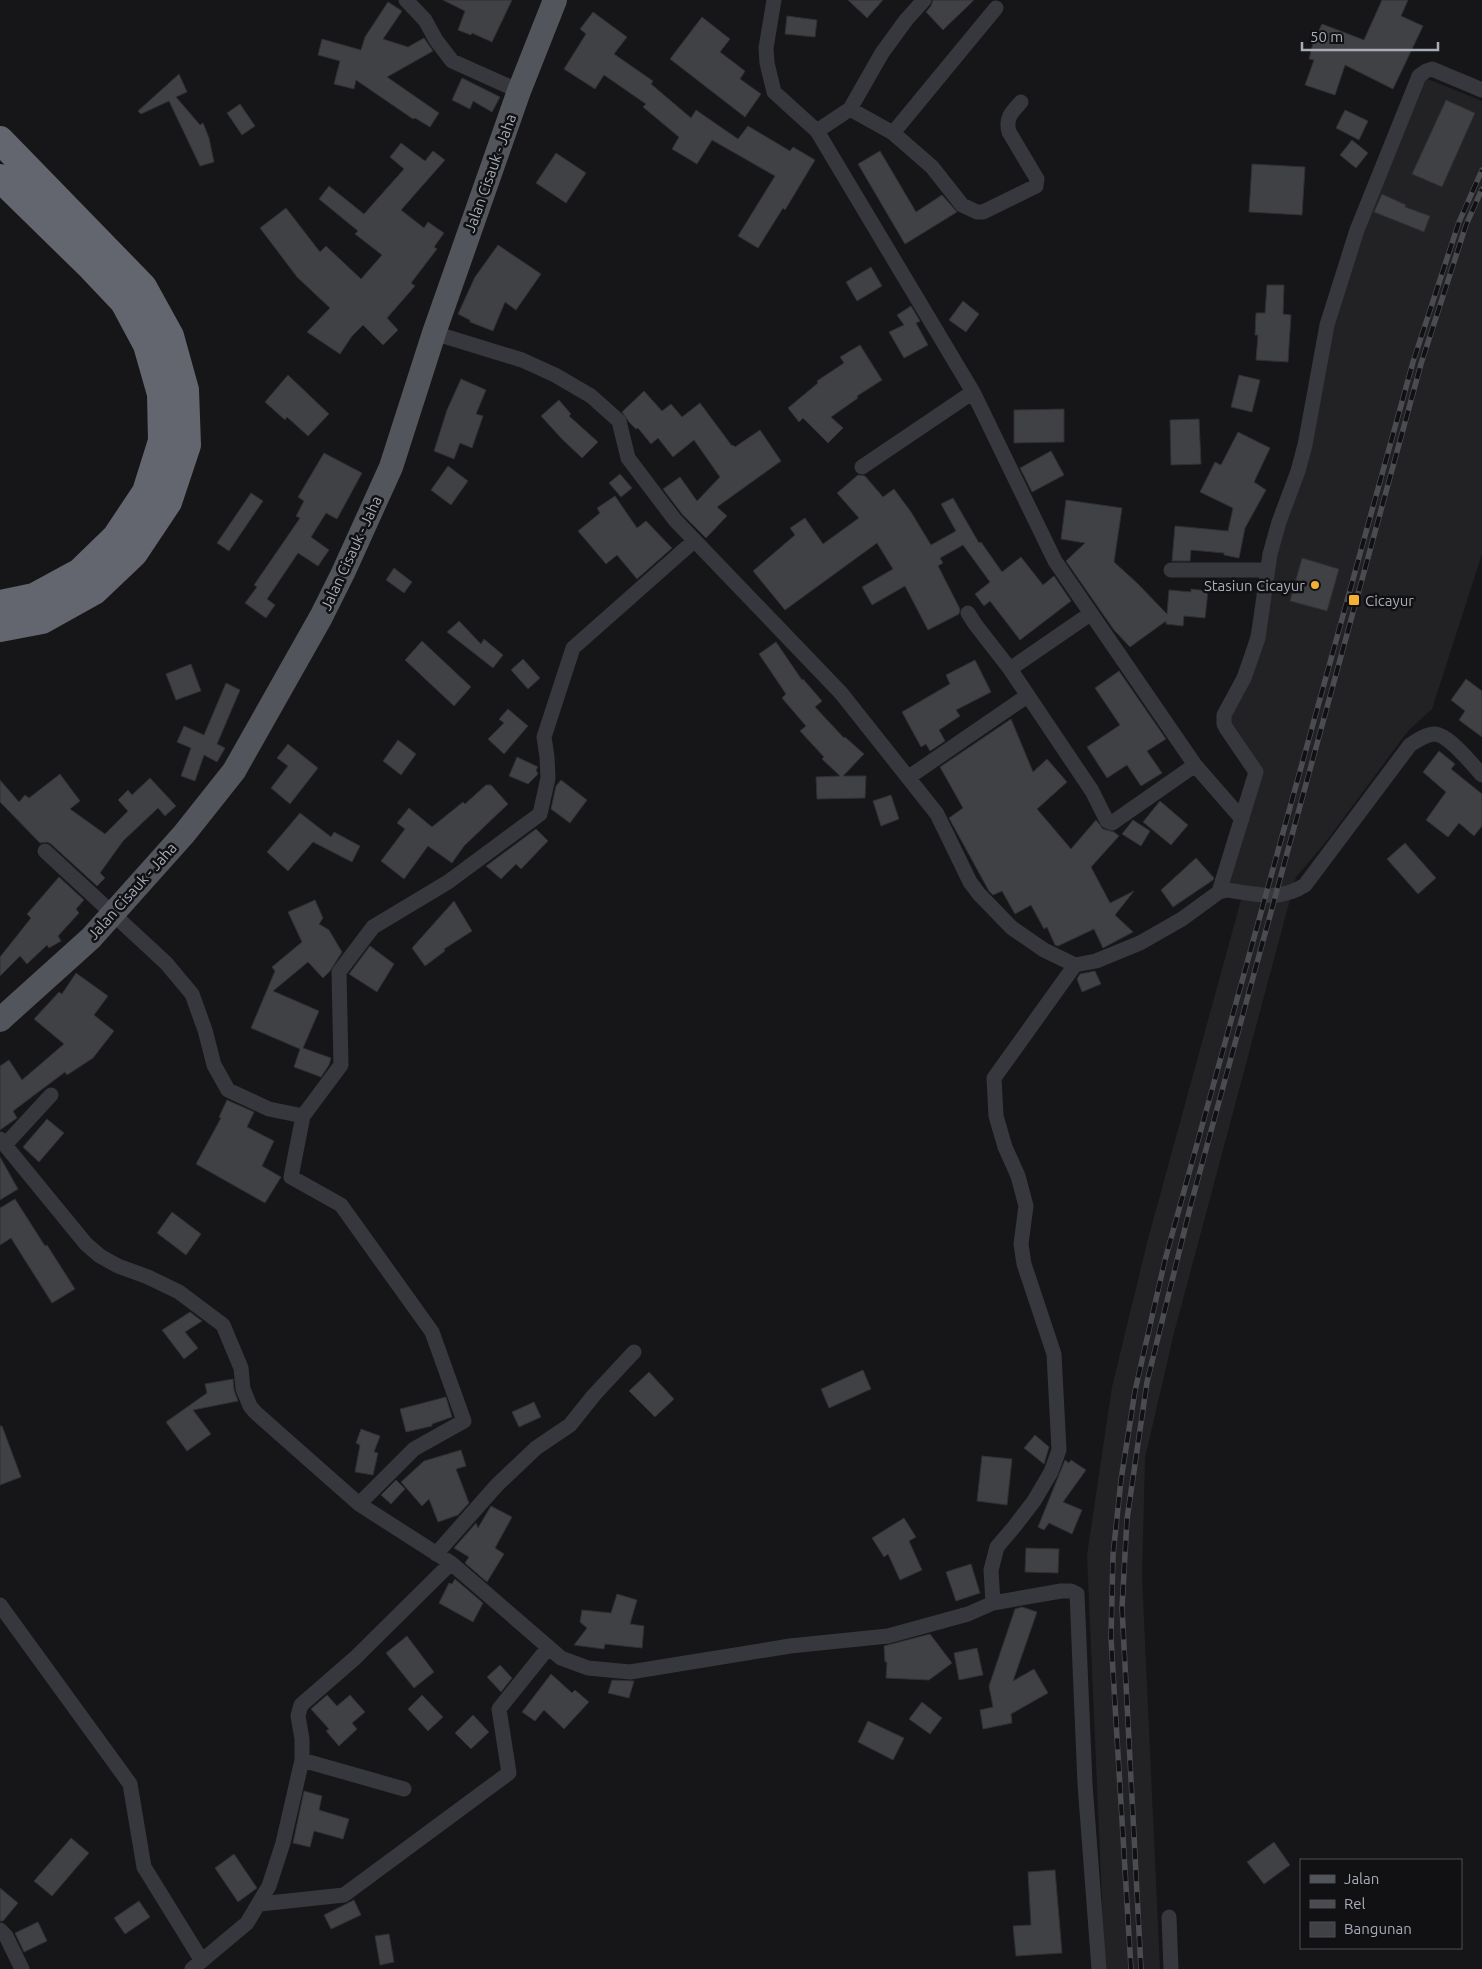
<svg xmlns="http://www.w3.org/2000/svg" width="1482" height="1969" viewBox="0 0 1482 1969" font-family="Ubuntu,sans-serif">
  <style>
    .built { fill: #222225 }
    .building { fill: #404145; stroke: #303034 }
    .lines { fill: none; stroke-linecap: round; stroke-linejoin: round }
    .minor { stroke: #37383d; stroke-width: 15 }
    .primary { stroke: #53555c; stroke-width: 24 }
    .motorway { stroke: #63666e; stroke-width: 28 }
    .rail-casing { stroke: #4a4c52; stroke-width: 5.5 }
    .rail { stroke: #111113; stroke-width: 4; stroke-dasharray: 11; stroke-linecap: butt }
    .poi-dot { fill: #f2b134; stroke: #111113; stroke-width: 2 }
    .labels { text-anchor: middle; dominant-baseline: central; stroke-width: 5; stroke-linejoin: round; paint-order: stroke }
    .street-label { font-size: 15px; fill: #a8adb8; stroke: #111113 }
    .poi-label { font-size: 15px; fill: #a8adb8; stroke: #111113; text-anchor: end }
  </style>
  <rect width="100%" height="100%" fill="#161618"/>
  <path class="built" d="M1425,78L1482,101V554L1432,709L1408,731L1325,843L1296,877L1174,1333L1145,1458L1142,1577L1160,1969H1105L1087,1555L1112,1387L1148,1239L1244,889L1225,885L1258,775L1227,721L1358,232Z"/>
  <path class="building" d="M443,0H512L492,42L472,33L471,35L458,30L465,11Z
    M848,0H883L867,18Z
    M933,0H974L943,30L926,12L931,6Z
    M1382,0H1408L1401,16L1423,26L1393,89L1345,65L1335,95L1305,85L1314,60L1309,59L1313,43L1322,24L1364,40Z
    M388,2L402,11L383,39L408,47L424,38L433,51L387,77L439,113L430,127L415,118L413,119L356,80L354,89L334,84L340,61L318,55L322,39L361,50L365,37Z
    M593,12L627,37L614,54L653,81L651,84L691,118L696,110L738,139L748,126L790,151L793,147L815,160L785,210L783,208L758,248L738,236L775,176L712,140L697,164L672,149L679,137L643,107L646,104L604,75L595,89L564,69L586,34L580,29Z
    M787,16L817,20L815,37L785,34Z
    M702,17L730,39L720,52L745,71L740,79L761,94L745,117L670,59Z
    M179,74L187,92L176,97L200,125L203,123L209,138L214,162L200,166L169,101L141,114L138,111Z
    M462,78L500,97L492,112L473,101L470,109L452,100Z
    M1446,100L1475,113L1442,187L1412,174Z
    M240,104L255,126L242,135L227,113Z
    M1345,110L1368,121L1359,140L1336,128Z
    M1352,140L1368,153L1356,168L1340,155Z
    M401,143L425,161L433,151L445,160L401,210L424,228L428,222L444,233L434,247L437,249L411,283L415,286L387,318L398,330L383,345L363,325L352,336L340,354L307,332L330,308L297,277L260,228L286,208L320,252L326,246L361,279L382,255L355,234L358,231L319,199L329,186L364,214L404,169L390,157Z
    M880,151L916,212L942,195L957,212L905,244L858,164Z
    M556,153L586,173L566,203L536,183Z
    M1252,164L1305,167L1302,215L1249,212Z
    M1382,194L1406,205L1405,207L1430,216L1424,232L1374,212Z
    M498,245L541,274L516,310L505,302L493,331L470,322V320L458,314L475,277Z
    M871,267L882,286L857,301L846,282Z
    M1267,285H1284L1283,314L1291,315L1288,362L1256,360L1258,335H1255L1256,313H1265Z
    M963,301L979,314L966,332L949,320Z
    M911,306L920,321L916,323L928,345L904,358L889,332L904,325L897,315Z
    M860,345L882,380L857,396L858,398L831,417L843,428L828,443L803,418L799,422L788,408L818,383L817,381L844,363L840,357Z
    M288,375L329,414L308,436L287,417L285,420L265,402Z
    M1239,375L1260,380L1252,412L1231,407Z
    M461,379L486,390L476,414L483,416L472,448L460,443L454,459L434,451L447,410Z
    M644,391L662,411L671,404L682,417L700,403L732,446L733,445L735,447L760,430L781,461L717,507L727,516L706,538L682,514L663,489L680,477L697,501L720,477L694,440L673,457L658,438L651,444L638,428L636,429L629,422L622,412Z
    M559,400L571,414L569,416L598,442L582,458L562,439L541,416Z
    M1064,409V442L1014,443V410Z
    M1199,419L1201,464L1171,465L1170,420Z
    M1238,432L1270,448L1254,482L1266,490L1245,528L1239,558L1224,555V553L1191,550L1190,561H1172L1175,526L1228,531L1233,508L1200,492L1215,462L1221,465Z
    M1051,451L1064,475L1032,492L1020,468Z
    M324,453L362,473L337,519L326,513L311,537L329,550L318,566L298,553L267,599L275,605L266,618L245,603L257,587L254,585L300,518L296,516L304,501L298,497Z
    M448,466L468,481L451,505L431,490Z
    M620,474L632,488L621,497L609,483Z
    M858,475L865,476L883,497L894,489L911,512L931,545L956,531L941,504L953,498L979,543L981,542L1002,572L1021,557L1043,585L1054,576L1071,601L1020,640L990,601L984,606L975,594L990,582L963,545L940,558L943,563L938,566L960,609L959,614L928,630L905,586L872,605L862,587L893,569L877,543L785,610L753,571L795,535L790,528L805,518L823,544L859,518L837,493Z
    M251,493L263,501L229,551L217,543Z
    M615,496L637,528L646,521L672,548L637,579L617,555L606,564L578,531L600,513L597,508Z
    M1066,500L1122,508L1114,562L1137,583L1167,614L1169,590L1191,592V589L1208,591L1205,618L1184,616L1183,626L1166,624V621L1130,647L1114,630L1066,561L1085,543L1061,539Z
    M1302,558L1339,569L1327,611L1290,601Z
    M394,568L412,582L404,593L386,580Z
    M459,621L481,644L484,639L503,655L493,668L447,632Z
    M422,641L471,687L454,706L405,660Z
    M776,642L802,680L803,679L822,701L815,707L844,738L845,737L864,754L843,776H866L865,798L817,799L816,777L840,776L822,759L824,757L800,731L806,726L782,698L786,694L759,654Z
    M523,659L540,678L528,689L511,670Z
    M975,660L991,692L956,710L960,716L939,730L945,741L930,751L926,744L921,747L902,712L950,684L946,675Z
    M191,664L201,691L176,700L166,674Z
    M1119,671L1166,739L1147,751L1162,773L1141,786L1127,765L1107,778L1087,747L1120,725L1095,688Z
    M1466,679L1482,691V737L1459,720L1465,711L1451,700Z
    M226,683L240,690L217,744L225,748L217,762L204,755L195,781L181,776L191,748L177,742L184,726L204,735Z
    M508,709L528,726L504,754L488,739L504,723L499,719Z
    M1011,719L1033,772L1047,759L1067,782L1037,809L1071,849L1096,820L1103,829L1114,832L1119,836L1091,867L1110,903L1134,891L1115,915L1133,932L1103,948L1094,929L1058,946L1055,945L1047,927L1044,929L1031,905L1015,914L1002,891L993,895L989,891L949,818L963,808L940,767Z
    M398,740L416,754L401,775L383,761Z
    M288,744L318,768L290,804L271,788L288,766L277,758Z
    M1439,751L1455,764L1451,769L1482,794V826L1474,836L1459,823L1448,837L1426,820L1446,792L1423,772Z
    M517,757L538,767L536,770L538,774L528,784L509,776Z
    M60,774L80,801L70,809L105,834L128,811L118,800L128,790L132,795L150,778L176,806L165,816L158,808L123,841L100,873L105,878L97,886L51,844L47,842L40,843L0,802V780L19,802L25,795L29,798Z
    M561,780L587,800L570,823L551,809L556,786Z
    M486,785H491L508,804L464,846L452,863L428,846L404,879L381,861L405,829L397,823L409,808L432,827L463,802L465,804Z
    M891,795L899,819L881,826L873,801Z
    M1160,801L1188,825L1171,845L1143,822Z
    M300,813L331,837L334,832L360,846L352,862L313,842L288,871L267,852Z
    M1133,820L1150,831L1141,846L1122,834Z
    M536,829L548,841L521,869L516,864L501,879L486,866Z
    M1405,843L1436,878L1418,894L1387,859Z
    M1196,858L1214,878L1213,880L1173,907L1161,890Z
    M59,877L84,900L76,909L79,913L58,936L61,941L49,948L47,945L27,964L20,956L0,976V957L31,918L27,914Z
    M315,900L323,918L319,924L329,930L342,952L330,971L323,978L308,962L273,991L319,1011L303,1048L331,1058L329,1065L321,1077L294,1067L300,1049L251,1028L275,971L272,967L302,942L288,912Z
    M454,901L472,931L444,949L445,951L425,966L412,948Z
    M370,946L394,964L377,992L349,974Z
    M1095,971L1101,984L1082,992L1077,979L1080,974Z
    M76,973L108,996L94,1015L114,1031L93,1058L67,1075L65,1072L13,1111L17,1118L0,1130V1066L9,1060L22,1080L64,1044L34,1019L59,992L62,994Z
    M227,1100L254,1112L247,1127L274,1141L262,1166L281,1177L265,1203L196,1164L221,1118L219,1117Z
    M47,1119L64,1133L39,1162L23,1147Z
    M0,1157L18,1189L0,1200Z
    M15,1199L45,1246L47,1245L75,1289L52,1303L11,1238L0,1245V1208Z
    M172,1212L201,1234L186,1255L157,1233Z
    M190,1312L202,1321L185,1332L198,1348L184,1359L162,1330Z
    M863,1370L871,1389L829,1408L821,1389Z
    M649,1372L674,1399L655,1417L629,1391Z
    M233,1379L234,1390L238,1401L193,1410L211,1434L187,1451L166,1422L207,1393L205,1384Z
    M446,1397L452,1417L432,1424V1426L406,1432L400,1409Z
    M534,1402L541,1417L519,1427L512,1412Z
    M0,1426H2L21,1477L0,1485Z
    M361,1429L380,1436L374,1452L378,1453L373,1475L355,1472L360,1445L356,1443Z
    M1035,1435L1049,1447L1044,1464L1024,1448Z
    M461,1450L466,1466L456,1469L469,1503L458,1515L438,1522L429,1499L422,1506L401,1482L424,1461Z
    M982,1456L1012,1459L1007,1505L977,1501Z
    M1065,1460L1069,1463L1071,1460L1086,1470L1063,1502L1082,1510L1072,1534L1049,1523L1044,1530L1038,1527Z
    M396,1480L405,1489L391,1504L381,1495Z
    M491,1506L512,1517L495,1548L504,1554L487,1582L465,1563L469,1557L454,1548L476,1523L478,1528Z
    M904,1518L916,1537L909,1541L922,1570L900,1580L888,1554L884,1557L872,1538Z
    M1026,1548L1059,1549L1058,1573L1025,1572Z
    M971,1564L980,1593L956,1601L946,1572Z
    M455,1579L483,1603L473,1622L439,1603L449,1583L452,1584Z
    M617,1594L637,1600L630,1624L644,1626L642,1648L605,1644L604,1649L574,1645L587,1628L580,1622L582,1610L611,1613Z
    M1022,1607L1037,1612L1013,1681L1034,1669L1048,1693L1011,1714L1012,1723L983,1729L980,1710L993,1707L989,1686L1015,1609Z
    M930,1634L952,1663L929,1680L886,1678L887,1662H885L884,1646Z
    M407,1636L434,1672L414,1688L386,1653Z
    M977,1648L983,1675L959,1680L954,1653Z
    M500,1665L512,1678L501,1692L487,1677Z
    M551,1674L572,1693L575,1690L589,1702L564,1729L544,1710L535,1721L522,1712Z
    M612,1680L634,1681L629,1698L608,1693Z
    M327,1695L337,1706L350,1695L365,1712L352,1723L357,1729L339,1746L326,1731L329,1729L311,1709Z
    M422,1695L443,1717L428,1731L408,1709Z
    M922,1702L942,1718L930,1734L909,1719Z
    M473,1715L489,1732L471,1749L455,1733Z
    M868,1721L904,1738L893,1760L858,1742Z
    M304,1791L322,1796L319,1810L349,1819L343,1839L314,1831L310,1847L293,1843Z
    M71,1838L89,1853L52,1896L34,1881Z
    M1274,1842L1290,1865L1264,1884L1247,1862Z
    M234,1854L257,1888L238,1902L215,1868Z
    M1055,1870L1062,1953L1016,1956L1013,1926L1031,1925L1028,1872Z
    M0,1888L18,1903L3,1921H0Z
    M354,1900L361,1915L331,1929L324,1915Z
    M139,1901L150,1917L125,1934L114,1918Z
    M38,1922L47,1941L24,1952L15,1933Z
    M389,1934L394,1962L380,1965L375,1936Z"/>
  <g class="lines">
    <path class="minor" d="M406,0L425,20L436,40L452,61L519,91
      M774,0L766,48L767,63L774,92L817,131L973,392L1055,561L1195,765L1242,819
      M850,109L893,133L932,167L962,205L977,212H983L1036,186L1037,179L1009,132C1005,118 1012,112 1021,102
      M817,131L850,109L882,53L906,20L924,0
      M893,133L996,8
      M434,333L522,360L555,375L591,396L619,421L628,458L675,520L841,693L937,814L970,882L979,894L1012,928L1044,950L1075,965L1096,961L1140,943L1182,919L1219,892L1227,890C1256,894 1279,902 1305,885L1410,745C1418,740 1426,734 1435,734C1449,735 1472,764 1482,775
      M862,467L973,392
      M1171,570H1267
      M968,613L975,624L1010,669L1092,791L1107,821L1112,823L1195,765
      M1010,669L1090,614
      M909,777L1027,696
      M45,851L166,963L192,994L205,1030L214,1065L228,1090L269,1109L303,1116
      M1219,892L1256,772L1226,728L1224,724V715L1244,678L1258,638L1270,554L1279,522L1298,471L1305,445L1327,325L1357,230L1419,76L1426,71L1432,69L1482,90
      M0,1139L86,1244L100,1256L118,1266L148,1277L179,1292L223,1325L241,1368L243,1389L250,1406L255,1412L359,1504L451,1563L561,1658L588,1668L630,1672L790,1646L888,1636L968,1614L993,1603L991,1570L997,1547L1014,1527L1034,1501L1051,1472L1059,1450L1054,1354L1024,1264L1021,1244L1026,1206L1018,1176L1005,1147L996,1116L994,1078L1075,965
      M5,1145L51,1095
      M359,1504L414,1449L464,1421L432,1332L341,1205L291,1177L303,1116L341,1065L339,972L373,927L448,882L540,814L548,778L547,757L544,737L573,648L694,541
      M436,1554L497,1485L536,1448L570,1425L594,1395L634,1352
      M993,1603L1061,1591H1071L1077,1594L1085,1784L1099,1969
      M0,1605L130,1784L144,1867L202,1961
      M302,1760L404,1789
      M260,1904L344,1895L509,1773L499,1709L548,1648
      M1169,1917L1171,1969
      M0,1930L6,1936L22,1969
      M192,1969L247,1923L269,1886L283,1843L302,1760V1739L298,1716L301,1705L355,1658L451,1563"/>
    <path class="primary" d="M0,1020L91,938L184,834L234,771L321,617L343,573L391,467L434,333L519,91L555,0"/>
    <path class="motorway" d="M0,140L143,287L170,336L185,390L187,445L168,502L134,553L94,591L42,620L0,628
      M0,178L89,265L124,302L147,345L161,394L162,441L146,492L116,537L80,572L34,597L0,604"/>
    <g class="rail-casing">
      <path id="rail" d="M1131,1969L1111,1638L1113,1555L1121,1480L1135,1391L1165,1260L1413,362L1459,222L1482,170
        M1141,1969L1122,1608L1127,1519L1147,1382L1191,1204L1421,364L1466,225L1482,189"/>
    </g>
    <use href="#rail" class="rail"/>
  </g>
  <g class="poi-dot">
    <circle cx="1315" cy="585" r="5"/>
    <rect x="1348" y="594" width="12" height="12" rx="2.5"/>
  </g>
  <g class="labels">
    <g class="street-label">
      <text transform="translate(490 173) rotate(-70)">Jalan Cisauk - Jaha</text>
      <text transform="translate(351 553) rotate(-65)">Jalan Cisauk - Jaha</text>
      <text transform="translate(132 891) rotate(-48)">Jalan Cisauk - Jaha</text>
    </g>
    <g class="poi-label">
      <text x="1305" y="585">Stasiun Cicayur</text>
      <text x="1365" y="600" text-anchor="start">Cicayur</text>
    </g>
  </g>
  <rect x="1300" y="1859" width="162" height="90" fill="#111113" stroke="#4d4f55"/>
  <rect x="1310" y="1875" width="25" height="8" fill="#53555c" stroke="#4d4f55"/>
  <text x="1344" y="1884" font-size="15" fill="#a8adb8">Jalan</text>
  <rect x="1310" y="1900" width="25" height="8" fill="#4a4c52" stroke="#4d4f55"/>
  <text x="1344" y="1909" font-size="15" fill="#a8adb8">Rel</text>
  <rect x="1310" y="1922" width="25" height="15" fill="#404145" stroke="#4d4f55"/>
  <text x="1344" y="1934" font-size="15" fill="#a8adb8">Bangunan</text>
  <path d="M1302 42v8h136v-8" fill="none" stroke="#a8adb8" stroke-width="2.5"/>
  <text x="1310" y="42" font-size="15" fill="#a8adb8" stroke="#111113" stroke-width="4" paint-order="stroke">50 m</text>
</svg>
